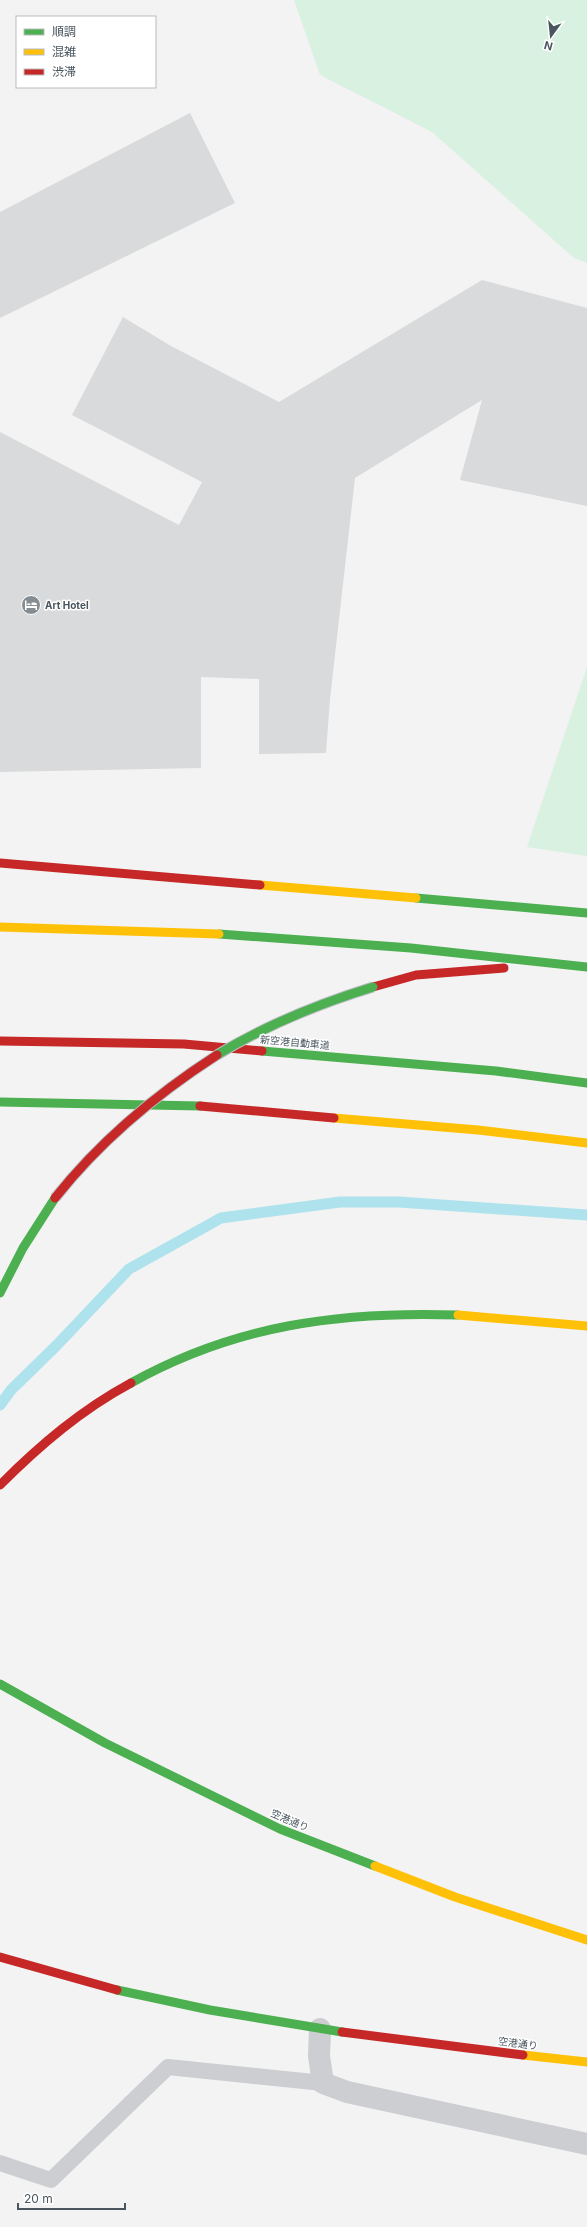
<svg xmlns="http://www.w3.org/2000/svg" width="587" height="2227" viewBox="0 0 587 2227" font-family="Inter,'Noto Sans JP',sans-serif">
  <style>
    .green { fill: #d8f1e1 }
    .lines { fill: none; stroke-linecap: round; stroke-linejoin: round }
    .stream { stroke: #aee2ed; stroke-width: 11 }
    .building { fill: #d9dadb }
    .lane { stroke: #ccced1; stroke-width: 16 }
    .street { stroke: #ccced1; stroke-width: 22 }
    .fast { stroke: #4caf50; stroke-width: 9 }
    .slow { stroke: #ffc107; stroke-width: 9 }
    .jam { stroke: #c62828; stroke-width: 9 }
    .fast-bridge-casing { stroke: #b8bdc2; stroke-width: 11; stroke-linecap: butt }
    .jam-bridge-casing { stroke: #b8bdc2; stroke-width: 11; stroke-linecap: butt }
    .fast-bridge { stroke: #4caf50; stroke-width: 9 }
    .jam-bridge { stroke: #c62828; stroke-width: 9 }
    .labels { text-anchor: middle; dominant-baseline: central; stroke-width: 3; stroke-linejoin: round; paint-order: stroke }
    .poi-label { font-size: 10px; font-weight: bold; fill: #4a565f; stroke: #fff; text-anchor: start }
    .street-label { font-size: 10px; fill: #4a565f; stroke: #fff }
  </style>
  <rect width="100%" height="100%" fill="#f3f3f3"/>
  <path class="green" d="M294,0H587V263L574,258L432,132L320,75Z
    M587,667V856L527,847Z"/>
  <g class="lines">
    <path class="stream" d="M0,1405L11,1390L57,1345L129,1269L221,1218L340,1202H399L587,1215"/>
  </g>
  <path class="building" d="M190,113L235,203L0,318V212Z
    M482,280L587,308V506L460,480L482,400L355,478L330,699L326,753L259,754V679L201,677V768L0,772V432L179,525L202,482L72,415L123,317L171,346L279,402Z"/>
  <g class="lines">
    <path class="lane" d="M0,2163L51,2180L168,2067L323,2083"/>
    <path class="street" d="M320,2029L319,2056L323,2083L347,2092L587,2144"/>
    <path class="fast" d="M416,898L587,913
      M219,934L411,948L587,967
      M262,1051L496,1071L587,1083
      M0,1102L200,1106
      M0,1293L23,1248L55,1198
      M131,1383C235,1325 340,1311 458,1315
      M0,1684L105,1743L280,1829L375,1866
      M117,1990L210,2010L342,2032"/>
    <path class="slow" d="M260,885L416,898
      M0,927L219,934
      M334,1118L478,1130L587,1143
      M458,1315L587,1326
      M375,1866L455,1897L587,1940
      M523,2055L587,2062"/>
    <path class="jam" d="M0,863L260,885
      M373,987L416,975L504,968
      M0,1041L184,1044L262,1051
      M200,1106L334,1118
      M0,1485C40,1445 81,1410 131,1383
      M0,1957L117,1990
      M342,2032L523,2055"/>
    <g class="fast-bridge-casing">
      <path id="fast-bridge" d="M217,1055C266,1025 318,1004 373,987"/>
    </g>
    <g class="jam-bridge-casing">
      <path id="jam-bridge" d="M55,1198C101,1140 155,1095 217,1055"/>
    </g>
    <use href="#fast-bridge" class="fast-bridge"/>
    <use href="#jam-bridge" class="jam-bridge"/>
  </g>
  <defs>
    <g id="hotel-disc" transform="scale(1)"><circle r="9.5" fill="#858d93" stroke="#fff"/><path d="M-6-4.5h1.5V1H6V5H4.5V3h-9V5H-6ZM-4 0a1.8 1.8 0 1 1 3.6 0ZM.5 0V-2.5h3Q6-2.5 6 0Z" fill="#fff"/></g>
  </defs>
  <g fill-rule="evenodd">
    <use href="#hotel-disc" x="31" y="605"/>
  </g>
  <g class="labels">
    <g class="poi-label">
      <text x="45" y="605">Art Hotel</text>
    </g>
    <g class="street-label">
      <text transform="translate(295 1042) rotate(5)">新空港自動車道</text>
      <text transform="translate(290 1820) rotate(23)">空港通り</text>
      <text transform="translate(518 2043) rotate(7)">空港通り</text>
    </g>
  </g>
  <rect x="16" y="16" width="140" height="72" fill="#ffffff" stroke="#b7bbbf"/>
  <rect x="24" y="29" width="20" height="6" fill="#4caf50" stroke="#b7bbbf"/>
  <text x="52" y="36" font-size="12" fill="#4a565f">順調</text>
  <rect x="24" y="49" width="20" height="6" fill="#ffc107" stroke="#b7bbbf"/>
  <text x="52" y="56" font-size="12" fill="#4a565f">混雑</text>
  <rect x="24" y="69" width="20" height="6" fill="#c62828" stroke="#b7bbbf"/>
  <text x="52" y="76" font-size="12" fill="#4a565f">渋滞</text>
  <g transform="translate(551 36) rotate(195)" stroke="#ffffff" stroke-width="3" paint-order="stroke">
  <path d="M0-3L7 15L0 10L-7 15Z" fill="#4a565f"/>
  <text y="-6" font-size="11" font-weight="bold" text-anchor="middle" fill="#4a565f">N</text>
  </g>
  <path d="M18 2203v6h107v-6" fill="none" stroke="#4a565f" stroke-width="2"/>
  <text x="24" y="2203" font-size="12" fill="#4a565f" stroke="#ffffff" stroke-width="3" paint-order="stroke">20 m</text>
</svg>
